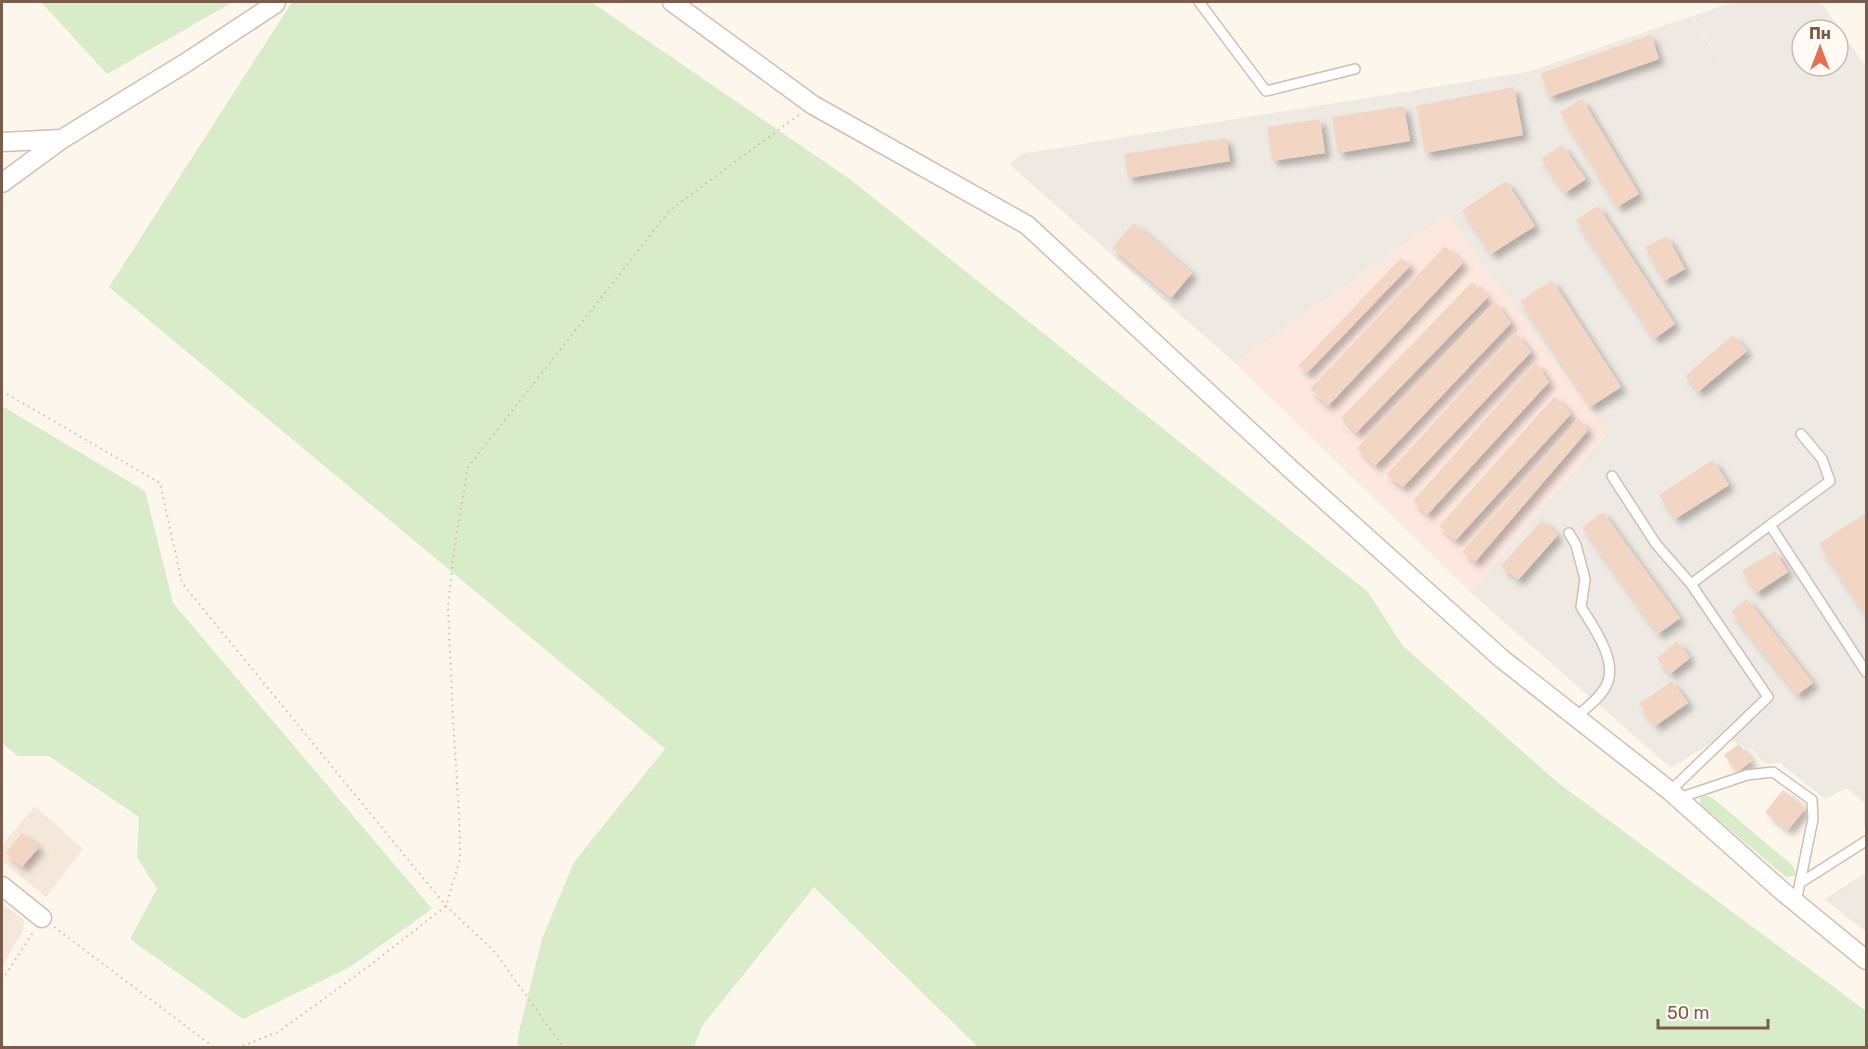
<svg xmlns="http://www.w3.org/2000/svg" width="1868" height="1049" viewBox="0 0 1868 1049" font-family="Rubik,sans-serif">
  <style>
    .residential { fill: #f5e8da }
    .commercial { fill: #fde8e0 }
    .industrial { fill: #efe9e4; fill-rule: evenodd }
    .green { fill: #d8ecc9 }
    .building { fill: #f3d5c3; filter: url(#shadow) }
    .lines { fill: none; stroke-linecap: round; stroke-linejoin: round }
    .lane-casing { stroke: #d1beb0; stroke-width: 12 }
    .street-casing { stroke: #d1beb0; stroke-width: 21 }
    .path { stroke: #d9b8a5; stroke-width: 2; stroke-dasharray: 1.5 4.5; stroke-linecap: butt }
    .lane { stroke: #fff; stroke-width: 9 }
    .street { stroke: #fff; stroke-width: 18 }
  </style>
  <defs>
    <filter id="shadow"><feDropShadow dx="5.5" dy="5.5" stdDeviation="3" flood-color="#0004"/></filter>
  </defs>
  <rect width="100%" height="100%" fill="#fdf6ec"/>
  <path class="residential" d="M35,806L83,849L46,897L2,861V845Z
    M2,903L24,920L23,931L2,966Z"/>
  <path class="commercial" d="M1446,215L1608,430L1470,592L1235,363Z"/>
  <path class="industrial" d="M1734,2H1821L1866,67V830L1864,826V803L1847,788L1825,799L1780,763L1765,764L1752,749L1721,737L1671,768L1470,592L1608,431L1446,215L1235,363L1010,165L1020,154L1527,72L1692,16L1735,87L1693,16ZM1802,30H1838V66H1802Z
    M1866,873V932L1824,899Z"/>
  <path class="green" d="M41,2H233L107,74Z
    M292,2H591L851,180L1368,592L1403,646L1557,782L1866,1011V1047H978L814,887L702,1026L694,1047H517L519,1031L542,939L574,862L665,749L109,287Z
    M2,406L145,491L173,603L432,909L350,967L243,1019L130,939L157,889L137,857L139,817L49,756H18L2,743Z
    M1704,796H1708L1715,800L1793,866L1796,874L1794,876L1786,877L1702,806L1700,803V798Z"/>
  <path class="building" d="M1651,35L1659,59L1549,97L1541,73Z
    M1514,87L1523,135L1425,153L1416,106Z
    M1582,99L1639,194L1617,207L1560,112Z
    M1404,106L1410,141L1338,153L1332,117Z
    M1320,119L1325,153L1272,161L1267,127Z
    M1226,138L1230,161L1128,178L1124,154Z
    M1562,145L1586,179L1565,193L1541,159Z
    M1506,181L1535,226L1491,254L1462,210Z
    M1598,206L1675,324L1654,339L1576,220Z
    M1133,223L1192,273L1171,298L1112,248Z
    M1667,236L1685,269L1664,281L1645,247Z
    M1445,246L1463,263L1328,406L1310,389Z
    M1401,258L1410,266L1307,373L1298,366Z
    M1552,280L1621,387L1590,407L1520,301Z
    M1472,282L1488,297L1356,433L1341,418Z
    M1495,302L1511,323L1375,466L1357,448Z
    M1516,333L1531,352L1403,487L1386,475Z
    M1733,335L1747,351L1698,392L1685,376Z
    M1536,362L1549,382L1427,515L1413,501Z
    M1555,396L1571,414L1455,541L1439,526Z
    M1579,419L1588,430L1475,562L1462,552Z
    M1713,460L1729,485L1675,519L1659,495Z
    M1603,512L1680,618L1658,634L1582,527Z
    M1866,513V617L1819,544Z
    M1542,520L1558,535L1518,580L1501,566Z
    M1775,551L1788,572L1756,593L1742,571Z
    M1747,599L1813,683L1797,695L1731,612Z
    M1677,641L1690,658L1670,674L1657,658Z
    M1672,681L1688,703L1655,726L1639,704Z
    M1739,744L1752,761L1737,772L1724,755Z
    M1783,790L1806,808L1788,830L1765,812Z
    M22,833L39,847L22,867L6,853Z"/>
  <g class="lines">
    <g class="lane-casing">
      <path id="lane" d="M1199,2L1266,91L1355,69
        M1801,434L1822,459L1830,481L1770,525L1866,672
        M1612,476L1656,544L1691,584
        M1569,533L1576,545L1585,579L1581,607C1594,628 1619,662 1606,686C1600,698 1586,708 1576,717
        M1670,791L1768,697L1691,584L1770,525
        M1679,798L1747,775L1773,772L1812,800L1813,819L1796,902
        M1800,883L1866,841"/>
    </g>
    <g class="street-casing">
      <path id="street" d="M672,2L813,105L1027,225L1296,474L1502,659L1670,791L1782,891L1866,960
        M2,142L62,139
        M2,183L62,139L187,62L275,4L276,2
        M2,886L42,918"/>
    </g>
    <path class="path" d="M2,391L160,483L182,583L446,906L494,951L564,1048
      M54,927L215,1048
      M2,980L34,931
      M237,1048L278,1032L369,966L446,906L460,859L459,815L453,719L448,607L454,550L468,467L670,210L800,114"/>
    <use href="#lane" class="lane"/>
    <use href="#street" class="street"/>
  </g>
  <rect width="1868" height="1049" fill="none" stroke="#7a5c4d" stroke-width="6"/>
  <g transform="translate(1820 48)"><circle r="28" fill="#fffaf3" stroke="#cabbb1" stroke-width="1.5"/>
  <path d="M0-4.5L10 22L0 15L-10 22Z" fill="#e76f51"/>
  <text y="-9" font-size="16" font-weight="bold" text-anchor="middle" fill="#7a5c4d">Пн</text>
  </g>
  <path d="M1658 1019v9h110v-9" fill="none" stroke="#7a5c4d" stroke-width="3"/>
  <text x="1667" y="1019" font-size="18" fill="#7a5c4d" stroke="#fffaf3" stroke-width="4.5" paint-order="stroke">50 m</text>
</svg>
